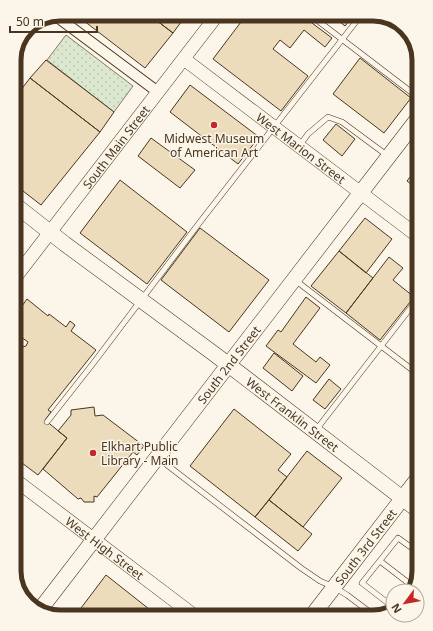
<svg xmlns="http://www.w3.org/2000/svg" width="433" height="631" viewBox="0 0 433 631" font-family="'Noto Sans',sans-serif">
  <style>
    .grass { fill: url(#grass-dots); stroke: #887966 }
    .building { fill: #ecdcbc; stroke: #4a3520 }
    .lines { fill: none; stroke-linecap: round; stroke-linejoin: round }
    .service-casing { stroke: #4a3520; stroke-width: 6 }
    .minor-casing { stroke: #4a3520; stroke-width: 12 }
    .tertiary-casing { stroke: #4a3520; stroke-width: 14 }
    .secondary-casing { stroke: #4a3520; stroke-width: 16 }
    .service { stroke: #fbf6e9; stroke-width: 5 }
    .minor { stroke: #fbf6e9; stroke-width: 10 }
    .tertiary { stroke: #fbf6e9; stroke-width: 13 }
    .secondary { stroke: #fbf6e9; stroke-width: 15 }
    .poi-dot { fill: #c62828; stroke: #fbf6e9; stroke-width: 1.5 }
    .labels { text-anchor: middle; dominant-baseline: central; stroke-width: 3; stroke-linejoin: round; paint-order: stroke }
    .poi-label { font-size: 12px; fill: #4a3520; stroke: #fbf6e9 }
    .street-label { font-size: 12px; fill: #4a3520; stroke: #fbf6e9 }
    .rim { fill: none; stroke: #4a3520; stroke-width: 5 }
  </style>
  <defs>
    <pattern id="grass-dots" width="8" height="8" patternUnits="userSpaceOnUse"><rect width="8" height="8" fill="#dce7d0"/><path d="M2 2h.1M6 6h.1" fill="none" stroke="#bec7b2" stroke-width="1.8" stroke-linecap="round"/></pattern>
  </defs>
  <rect width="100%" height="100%" fill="#fbf6e9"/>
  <path class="grass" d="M66,35L133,86L114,112L47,60Z"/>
  <path class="building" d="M75,14H148L173,33L145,68Z
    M148,14H187L173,33Z
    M247,14H300L332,38L325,47L304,30L290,48L280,40L273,49L308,76L281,111L213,59Z
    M330,14H355L345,26Z
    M360,58L411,98L384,133L333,94Z
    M46,60L114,112L100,132L30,78Z
    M30,78L100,132L41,205L14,184V99Z
    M190,85L259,137L238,164L170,112Z
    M336,124L355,139L342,156L323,140Z
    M151,138L195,170L180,188L138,156Z
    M417,168L419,170V208L410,201L419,190L407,181Z
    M120,180L187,232L147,284L80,233Z
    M365,218L392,239L366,273L339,251Z
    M200,228L269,280L229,332L161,280Z
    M339,251L373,278L346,313L311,286Z
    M389,257L403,268L393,280L414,297L380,340L346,313Z
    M306,297L320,308L293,344L316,362L320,357L330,365L316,383L266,346L278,330L281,332Z
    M27,299L48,316L49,314L66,327L70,321L75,325L71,331L96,350L48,410L51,412L45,420L67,438L38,475L14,457V349L26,346L28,342L14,332V317Z
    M274,353L303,376L292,391L263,368Z
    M329,379L341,389L325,409L313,400Z
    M94,407L95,416L103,415L144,446L137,455L133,452L97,497L94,496V502H84L81,498L78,499L43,469L67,438L58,431L71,415V410Z
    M234,409L291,454L278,470L287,477L255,517L190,466Z
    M307,451L342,478L303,527L269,500Z
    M269,500L312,534L298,551L255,517Z
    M106,575L149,609L144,617H84L78,612Z"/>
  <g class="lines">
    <g class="service-casing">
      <path id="service" d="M309,14L419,98
        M300,145L308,134L328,117L342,122L388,156
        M295,280L419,375
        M47,422L95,361L200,222L362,14
        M316,430L419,297
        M158,458L301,568L320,581L334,587L347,595L375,616
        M380,561L415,588
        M393,607L362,583L398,538L419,553
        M173,617L181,607"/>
    </g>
    <g class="minor-casing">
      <path id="minor" d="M56,16L158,92"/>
    </g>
    <g class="tertiary-casing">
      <g id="tertiary">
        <path id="s1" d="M184,59L419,237"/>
        <path id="s2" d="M14,279L218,14"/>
        <path id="s3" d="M14,479L196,617"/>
      </g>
    </g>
    <g class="secondary-casing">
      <g id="secondary">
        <path id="s4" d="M14,204L65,244L217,356L419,511"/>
        <path id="s5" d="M39,611L419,117"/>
        <path id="s6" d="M311,617L419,477"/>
      </g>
    </g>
    <use href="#service" class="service"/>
    <use href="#minor" class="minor"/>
    <use href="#tertiary" class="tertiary"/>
    <use href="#secondary" class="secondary"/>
  </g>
  <g class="poi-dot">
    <circle cx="214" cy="125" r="4"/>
    <circle cx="93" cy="453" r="4"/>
  </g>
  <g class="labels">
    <g class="poi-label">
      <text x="214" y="138">Midwest Museum<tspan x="214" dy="14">of American Art</tspan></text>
      <text x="101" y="446" text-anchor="start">Elkhart Public<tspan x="101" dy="14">Library - Main</tspan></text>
    </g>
    <g class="street-label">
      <text stroke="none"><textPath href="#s2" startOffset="167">South Main Street</textPath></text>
      <text stroke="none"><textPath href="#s1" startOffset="147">West Marion Street</textPath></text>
      <text stroke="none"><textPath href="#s5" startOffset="311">South 2nd Street</textPath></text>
      <text stroke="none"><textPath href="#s4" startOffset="349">West Franklin Street</textPath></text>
      <text stroke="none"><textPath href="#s6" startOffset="89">South 3rd Street</textPath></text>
      <text stroke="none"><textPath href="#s3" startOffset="114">West High Street</textPath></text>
    </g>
  </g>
  <path d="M0 0H433V631H0ZM60 21H373A39 39 0 0 1 412 60V571A39 39 0 0 1 373 610H60A39 39 0 0 1 21 571V60A39 39 0 0 1 60 21Z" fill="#fbf6e9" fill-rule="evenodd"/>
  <path class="rim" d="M60 21H373A39 39 0 0 1 412 60V571A39 39 0 0 1 373 610H60A39 39 0 0 1 21 571V60A39 39 0 0 1 60 21Z"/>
  <g transform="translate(405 603) rotate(238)"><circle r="19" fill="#fbf6e9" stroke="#b4a999"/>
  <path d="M0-3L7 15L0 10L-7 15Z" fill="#c62828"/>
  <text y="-6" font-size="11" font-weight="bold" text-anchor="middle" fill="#4a3520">N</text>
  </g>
  <path d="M10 26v6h87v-6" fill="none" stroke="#4a3520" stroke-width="2"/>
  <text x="16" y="26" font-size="12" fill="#4a3520" stroke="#fbf6e9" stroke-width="3" paint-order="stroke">50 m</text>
</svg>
